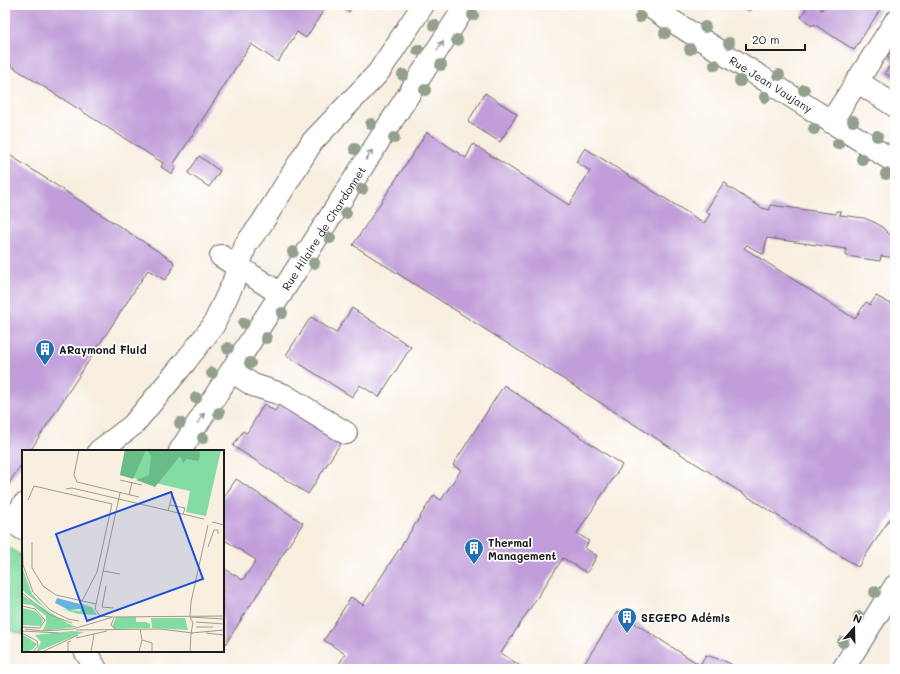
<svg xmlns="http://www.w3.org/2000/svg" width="900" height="674" viewBox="0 0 900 674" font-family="Mali,sans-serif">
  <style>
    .green { fill: #82dca2; stroke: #4f7c5f }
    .building { fill: #c19ed9 }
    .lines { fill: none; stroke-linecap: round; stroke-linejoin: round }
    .minor-casing { stroke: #696661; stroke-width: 24 }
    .minor { stroke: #fff; stroke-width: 22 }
    .tree { fill: #93a08e }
    .oneway { stroke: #999 }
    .labels { text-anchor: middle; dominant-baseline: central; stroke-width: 3.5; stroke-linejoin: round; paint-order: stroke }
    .street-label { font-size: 11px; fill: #1c1c1c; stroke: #fff }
    .poi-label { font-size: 11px; font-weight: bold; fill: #1c1c1c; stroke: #fff; text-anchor: start }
    .inset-road { fill: none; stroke: #a09b92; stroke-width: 1 }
    .view { fill: #1d4ed8; fill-opacity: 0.15; stroke: #1d4ed8; stroke-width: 2 }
    .inset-edge { fill: none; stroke: #1c1c1c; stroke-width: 2 }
  </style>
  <rect width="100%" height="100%" fill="#fff"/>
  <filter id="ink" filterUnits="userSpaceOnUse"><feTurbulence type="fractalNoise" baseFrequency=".025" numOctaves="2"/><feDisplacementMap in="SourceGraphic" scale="8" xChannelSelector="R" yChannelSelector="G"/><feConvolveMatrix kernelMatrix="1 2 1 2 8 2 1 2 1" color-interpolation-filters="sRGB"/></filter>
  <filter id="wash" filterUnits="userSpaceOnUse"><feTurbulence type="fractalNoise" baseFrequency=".012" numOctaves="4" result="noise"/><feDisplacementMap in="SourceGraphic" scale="16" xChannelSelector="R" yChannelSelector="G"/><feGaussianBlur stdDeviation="0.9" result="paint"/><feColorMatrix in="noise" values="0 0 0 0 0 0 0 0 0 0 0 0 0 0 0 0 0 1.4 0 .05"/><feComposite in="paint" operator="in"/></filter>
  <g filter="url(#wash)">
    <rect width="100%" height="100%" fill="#f8efe1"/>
    <path class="green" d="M5,545L23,557V635L5,628Z"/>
    <g id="blocks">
      <path class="building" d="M5,5H327L306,38L297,32L278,62L251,44L173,165L176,167L172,174L161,167L163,163L5,62Z
        M338,5H353L349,12Z
        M739,5H753L749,11Z
        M808,5H815L822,10L825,5H883L854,50L814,24L812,26L801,17Z
        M895,45V80L885,73L893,61L887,57Z
        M485,93L517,114L500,142L468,122Z
        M427,132L466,158L473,144L569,205L590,171L576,162L585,148L704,223L710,214L705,212L724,182L728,185L727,186L762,208L770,210V205L836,214V211H841L840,215L864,218L876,223L882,227L892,237L895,242V258L881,256L880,261L846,256V249L767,238L764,253L762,254L747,245L744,248L855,319L866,302L870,305L876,296L895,306V511L858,567L353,245Z
        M5,152L173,261L174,266L165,280L148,270L30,451H23V462L5,489Z
        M199,156L220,171L209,187L188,173Z
        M352,308L411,347L379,397L360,385L352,397L286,355L311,317L336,333Z
        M504,385L622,465L577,533L589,541L585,548L597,556L587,573L563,558L501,653L522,667L521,669H340L337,668L345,654L324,640L351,597L363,605L434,495L441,500L461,470L453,465Z
        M282,399L344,438L308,494L233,446L243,431L247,433L264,404L275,411Z
        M236,479L303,523L225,645L223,644V568L243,580L256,560L223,539V499Z
        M617,612L700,665L706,655L727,662L740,669H581Z"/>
    </g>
  </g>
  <g filter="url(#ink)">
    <use href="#blocks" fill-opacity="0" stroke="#696661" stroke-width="1"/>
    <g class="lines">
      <g class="minor-casing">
        <g id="minor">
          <path id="s1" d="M647,5L895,162"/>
          <path d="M857,81L895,106"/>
          <path d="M831,122L895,22"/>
          <path d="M221,256L281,294"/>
          <path d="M232,371L253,385L284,395L346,433"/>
          <path d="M99,451L133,425L185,362L213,326L233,283L246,244L262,223L312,142L378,73L423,5"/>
          <path id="s2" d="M180,451L466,5"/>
          <path d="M5,518L23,529"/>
          <path d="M13,523L23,505"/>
          <path d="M85,651L96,669"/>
          <path d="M843,669L895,586"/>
        </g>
      </g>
      <use href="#minor" class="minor"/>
    </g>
    <g class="tree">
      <circle cx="473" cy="15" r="6"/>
      <circle cx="640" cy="17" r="6"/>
      <circle cx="434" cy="25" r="6"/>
      <circle cx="705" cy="27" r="6"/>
      <circle cx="665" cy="33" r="6"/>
      <circle cx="457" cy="40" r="6"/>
      <circle cx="729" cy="43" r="6"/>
      <circle cx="690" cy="49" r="6"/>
      <circle cx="418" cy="50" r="6"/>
      <circle cx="441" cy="65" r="6"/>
      <circle cx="715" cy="65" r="6"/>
      <circle cx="403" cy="75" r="6"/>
      <circle cx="779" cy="75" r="6"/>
      <circle cx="740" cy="81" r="6"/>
      <circle cx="425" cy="90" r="6"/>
      <circle cx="804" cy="90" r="6"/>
      <circle cx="765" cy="97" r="6"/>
      <circle cx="853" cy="121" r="6"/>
      <circle cx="371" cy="124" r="6"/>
      <circle cx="814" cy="129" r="6"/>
      <circle cx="877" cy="136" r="6"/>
      <circle cx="394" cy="138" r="6"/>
      <circle cx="838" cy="144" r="6"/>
      <circle cx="355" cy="149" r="6"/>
      <circle cx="862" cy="159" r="6"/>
      <circle cx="886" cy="174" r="6"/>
      <circle cx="362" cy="189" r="6"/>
      <circle cx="346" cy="213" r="6"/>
      <circle cx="330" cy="238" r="6"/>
      <circle cx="293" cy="252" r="6"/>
      <circle cx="314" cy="263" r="6"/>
      <circle cx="282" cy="313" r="6"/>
      <circle cx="244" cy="323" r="6"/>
      <circle cx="266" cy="338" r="6"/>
      <circle cx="228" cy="348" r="6"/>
      <circle cx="250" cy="363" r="6"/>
      <circle cx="212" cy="373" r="6"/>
      <circle cx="196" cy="398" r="6"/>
      <circle cx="219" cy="413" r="6"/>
      <circle cx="180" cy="423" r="6"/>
      <circle cx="203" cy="438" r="6"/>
      <circle cx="875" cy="592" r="6"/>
      <circle cx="859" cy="617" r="6"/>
      <circle cx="843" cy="642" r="6"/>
    </g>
    <defs><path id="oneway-shaft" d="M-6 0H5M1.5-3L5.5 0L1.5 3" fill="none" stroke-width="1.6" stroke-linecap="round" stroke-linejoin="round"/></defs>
    <g class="oneway">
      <use href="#oneway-shaft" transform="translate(440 46) rotate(-57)"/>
      <use href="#oneway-shaft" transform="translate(369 155) rotate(-57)"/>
      <use href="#oneway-shaft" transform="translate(201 418) rotate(-57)"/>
    </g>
  </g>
  <defs>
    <g id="building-pin" transform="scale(1)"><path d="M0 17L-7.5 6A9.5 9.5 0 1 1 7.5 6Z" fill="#1f6fb2" stroke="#fff"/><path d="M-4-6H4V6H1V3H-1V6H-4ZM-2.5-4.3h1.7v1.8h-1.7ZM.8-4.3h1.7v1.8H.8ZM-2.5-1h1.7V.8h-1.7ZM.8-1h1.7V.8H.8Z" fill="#fff"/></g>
  </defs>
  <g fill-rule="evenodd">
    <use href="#building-pin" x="45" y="349"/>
    <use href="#building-pin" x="474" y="548"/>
    <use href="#building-pin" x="627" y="617"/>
  </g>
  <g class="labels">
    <g class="street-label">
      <text stroke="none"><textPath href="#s1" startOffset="147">Rue Jean Vaujany</textPath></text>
      <text stroke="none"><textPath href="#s2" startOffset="265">Rue Hilaire de Chardonnet</textPath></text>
    </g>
    <g class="poi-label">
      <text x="59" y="349">ARaymond Fluid</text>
      <text x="488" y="542">Thermal<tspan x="488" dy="13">Management</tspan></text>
      <text x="641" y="617">SEGEPO Adémis</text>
    </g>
  </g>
  <g transform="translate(22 450)">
    <rect width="202" height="202" fill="#f8efe1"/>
    <path d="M103,0H199L184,66L164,62L168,41L98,25ZM0,117L10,144L25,160L0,140ZM0,145L45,173L55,177L20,181L24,174V166L10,155L0,154ZM60,154L70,157L75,165L56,164L40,159L58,161ZM0,158L13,161L21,169L19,176L0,175ZM94,167H114V172H124L128,174V178L93,179L90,177ZM129,168H163L166,180L130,178ZM50,181L62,182L14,202L19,192L13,185ZM0,184L15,194L10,200L0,202Z" fill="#82dca2"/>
    <path d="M103,0H124L111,29L98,25ZM125,0H177L178,7L176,11L165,9L161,13L158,6L133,37L114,30L127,25L129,6Z" fill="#69bc88"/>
    <path d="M35,148L58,154L59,159L47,160L33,153Z" fill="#67b3e0"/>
    <path class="inset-road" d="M57,0L52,25L55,32L117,47M98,30L120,35M44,39L50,38L182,69M107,45L110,32M6,50L12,36L90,54L75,122L60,151M148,55L163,58L161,64M146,61L151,42M190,72L202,75M0,81L1,115L11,142L28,160L46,169L57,171M10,92V118L21,136L34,145L74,154M186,97L192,80H196V84M81,121L98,124M84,136L80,157L91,158M0,143L28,165L50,173M0,156L13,159L23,170L18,178L0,177M90,167L78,166L73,159L98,43M168,167L169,152L186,75M168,167L171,173L169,183M168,167L202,169M92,168L89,175L93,179M174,172L202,174M174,177H191M3,179L21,181L51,179L91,167L202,166M54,180L138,179L171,183M0,181L37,183M0,183L15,191L16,196L11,202M169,183L202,180M184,183L202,185M54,188L85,181M120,190L130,193V202M20,202L56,185M46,202V192L49,191M69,202L72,184M117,202L120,190L118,179M168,202L169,183"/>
    <path class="view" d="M149,42L181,129L65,171L34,84Z"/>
    <rect width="202" height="202" class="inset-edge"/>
  </g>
  <rect width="900" height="674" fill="none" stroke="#fff" stroke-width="20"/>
  <g transform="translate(854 628) rotate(20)" stroke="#ffffff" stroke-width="3" paint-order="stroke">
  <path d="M0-3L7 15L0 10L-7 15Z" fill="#1c1c1c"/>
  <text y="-6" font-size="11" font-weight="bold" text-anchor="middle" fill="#1c1c1c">N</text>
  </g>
  <path d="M746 44v6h59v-6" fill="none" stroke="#1c1c1c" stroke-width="2"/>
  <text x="752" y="44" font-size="12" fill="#1c1c1c" stroke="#ffffff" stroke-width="3" paint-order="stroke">20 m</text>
</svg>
